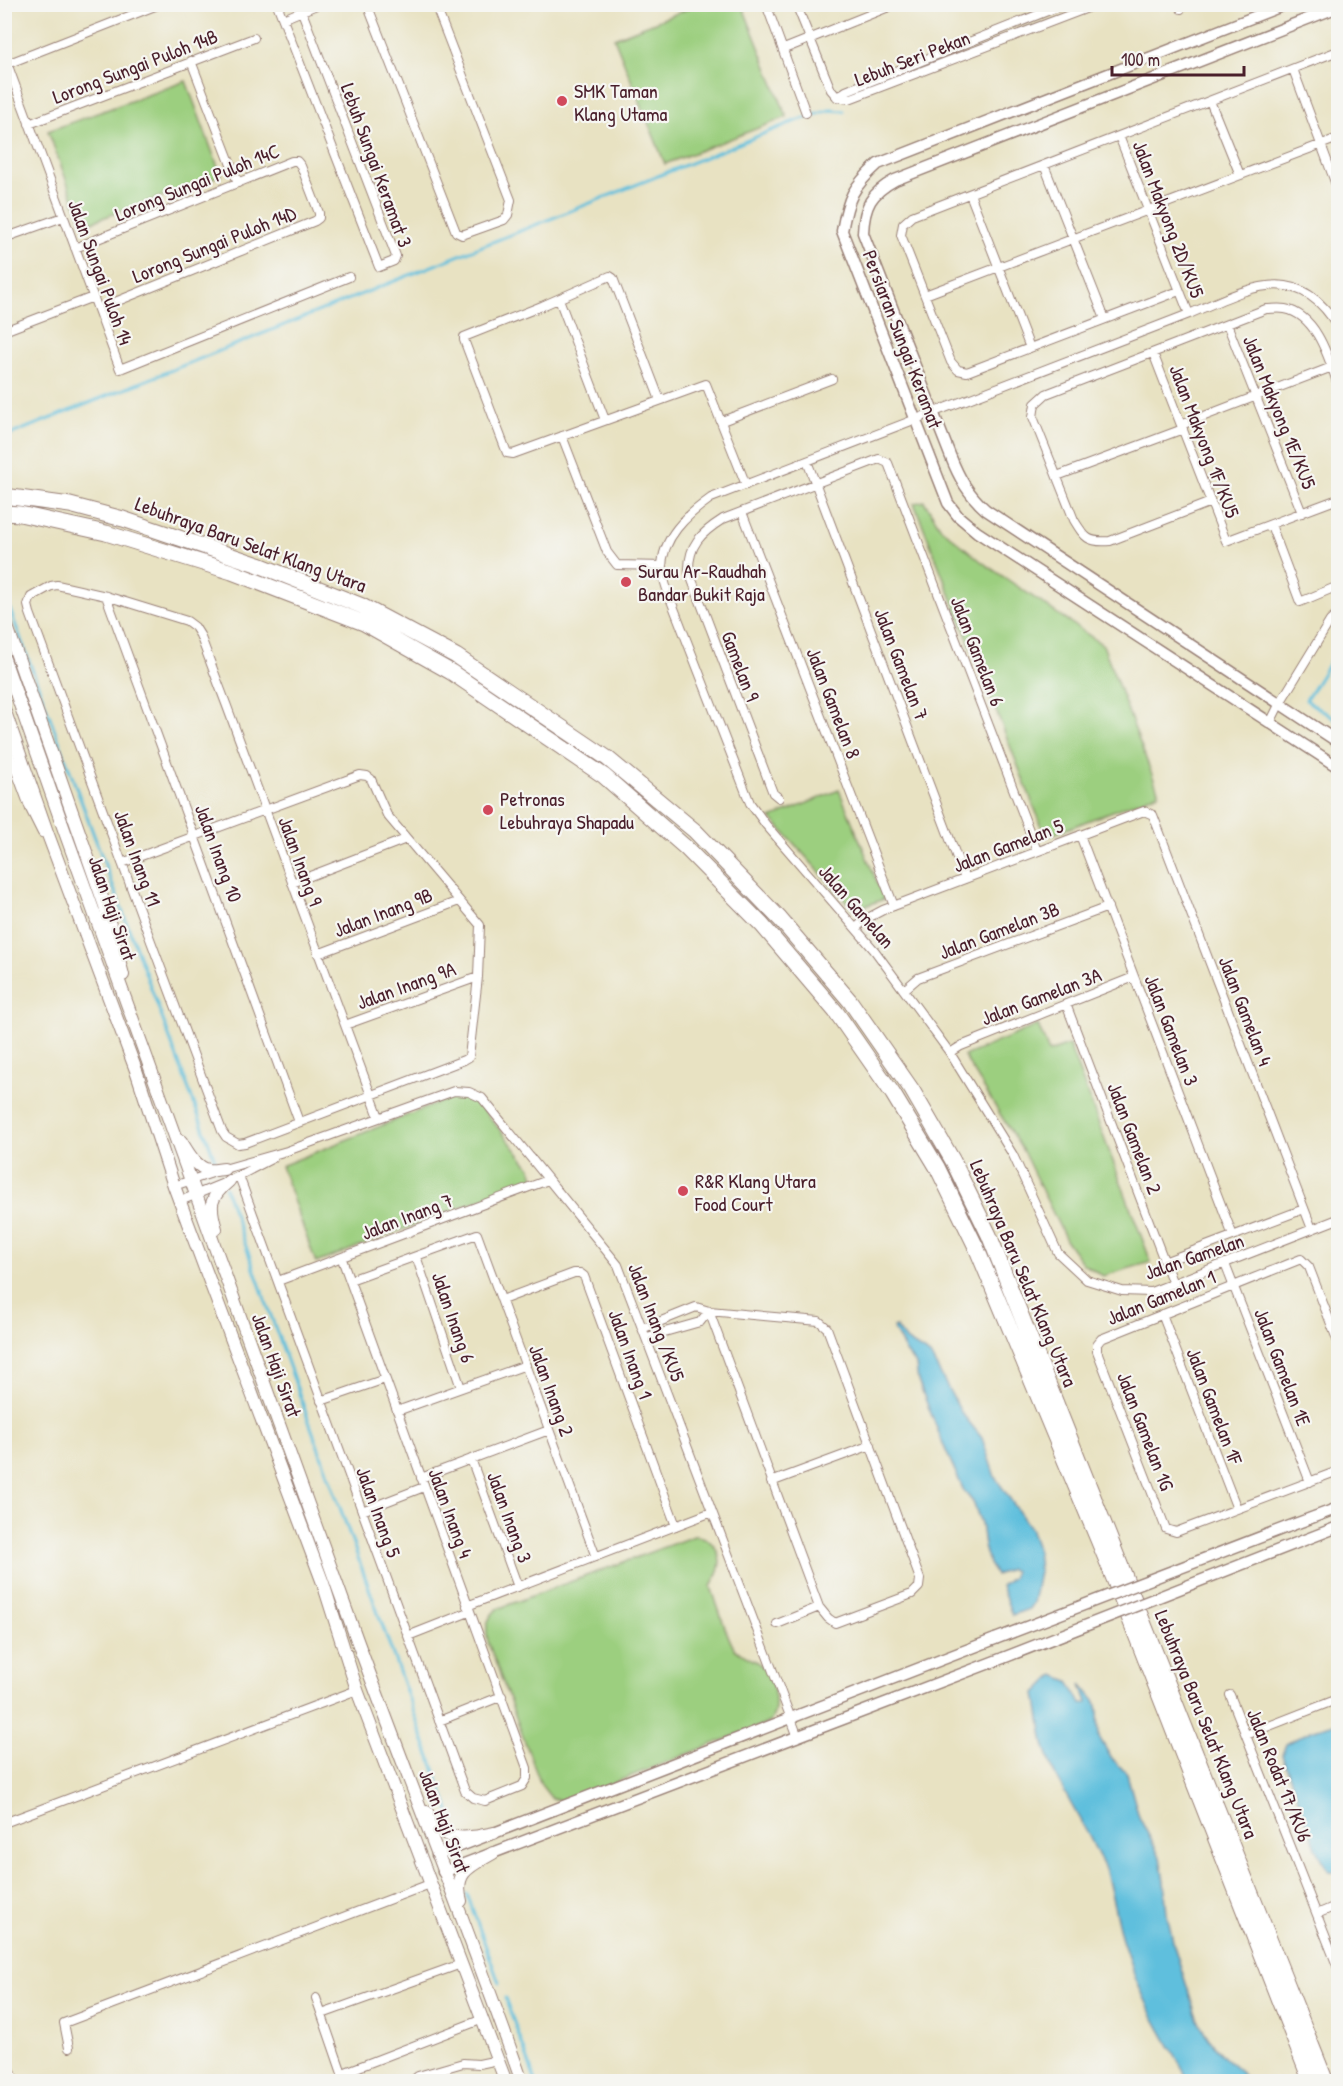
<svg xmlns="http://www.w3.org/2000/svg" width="1343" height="2086" viewBox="0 0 1343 2086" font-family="'Patrick Hand',sans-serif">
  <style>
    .green { fill: #9ccf7f; stroke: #737755; stroke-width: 1.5 }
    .water { fill: #5fbfdd; stroke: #546f84; stroke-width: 1.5 }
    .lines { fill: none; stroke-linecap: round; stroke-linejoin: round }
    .stream { stroke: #5fbfdd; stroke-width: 3 }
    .minor-casing { stroke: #998076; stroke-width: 10 }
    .tertiary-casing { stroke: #998076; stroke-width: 13 }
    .secondary-casing { stroke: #998076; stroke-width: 14 }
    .motorway-casing { stroke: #998076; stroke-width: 17 }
    .minor { stroke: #fff; stroke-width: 8 }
    .tertiary { stroke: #fff; stroke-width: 10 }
    .secondary { stroke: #fff; stroke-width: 12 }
    .motorway { stroke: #fff; stroke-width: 15 }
    .tertiary-bridge-casing { stroke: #998076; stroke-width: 13; stroke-linecap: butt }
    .tertiary-bridge { stroke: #fff; stroke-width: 10 }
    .poi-dot { fill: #d1495b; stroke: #f6f6f2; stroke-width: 2 }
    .labels { text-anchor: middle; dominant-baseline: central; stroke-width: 4.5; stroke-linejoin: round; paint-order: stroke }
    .street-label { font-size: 20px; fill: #4a1f2b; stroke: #f6f6f2 }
    .poi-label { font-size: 20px; fill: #4a1f2b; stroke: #f6f6f2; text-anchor: start }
  </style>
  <rect width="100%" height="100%" fill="#f6f6f2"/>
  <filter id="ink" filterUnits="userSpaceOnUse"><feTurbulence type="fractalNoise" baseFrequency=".0167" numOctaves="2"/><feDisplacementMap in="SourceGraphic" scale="12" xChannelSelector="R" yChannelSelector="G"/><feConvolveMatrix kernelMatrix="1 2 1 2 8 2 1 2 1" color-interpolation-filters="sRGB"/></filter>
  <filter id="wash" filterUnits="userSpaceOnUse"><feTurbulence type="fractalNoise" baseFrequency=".008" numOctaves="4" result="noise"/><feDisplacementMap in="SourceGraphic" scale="24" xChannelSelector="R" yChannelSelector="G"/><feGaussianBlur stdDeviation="1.35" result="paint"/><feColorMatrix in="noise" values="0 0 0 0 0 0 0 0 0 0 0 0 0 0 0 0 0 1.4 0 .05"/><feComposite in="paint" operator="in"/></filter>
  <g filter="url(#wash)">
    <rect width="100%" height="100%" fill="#e8e2c2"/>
    <path class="green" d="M698,5H742L787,117L665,164L614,38Z
      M186,81L221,175L83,225L48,131Z
      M924,501L941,528L982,562L1103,645L1159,793L1046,837L914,503Z
      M839,790L884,899L854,910L771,818Z
      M1038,1025L1049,1052L1069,1045L1151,1262L1103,1276L1083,1264L1067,1242L1023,1151L964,1056Z
      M458,1095L469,1097L478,1103L531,1168L534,1177L529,1181L316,1263L281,1166Z
      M694,1536C710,1535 723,1553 719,1568C717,1574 713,1581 711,1587C717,1603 726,1635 734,1648C739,1654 751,1658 758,1663C773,1673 781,1706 770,1722L567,1801L552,1799L541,1785L489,1645C485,1630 485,1620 497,1609Z"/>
    <path class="water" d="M896,1327L907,1341L930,1355L961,1412L982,1438L995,1477L1030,1528L1037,1549L1039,1572L1033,1603L1029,1609L1012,1615L1001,1586L1013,1577L1014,1571L1010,1569L996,1575L989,1564L984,1546L981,1523L973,1502L964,1491L946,1451L918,1381L916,1365L906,1352L893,1328Z
      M1054,1675L1069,1681L1081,1704L1087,1703L1081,1684L1096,1702L1098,1710L1099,1737L1110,1756L1127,1774L1139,1817L1160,1857L1164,1882L1167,1914L1174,1946L1195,2012L1205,2034L1224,2057L1241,2072L1246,2081H1187L1184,2071L1149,2008L1136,1980L1122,1940L1106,1871L1090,1838L1055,1775L1044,1744L1036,1693Z
      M1338,1723V1872L1329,1871L1317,1850L1282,1755L1286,1744L1311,1731Z"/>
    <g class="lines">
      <path class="stream" d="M4,437L793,122L830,110L844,111
        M4,594L217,1165
        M1338,649L1306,700L1338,721
        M225,1188L451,1816
        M467,1894L499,1983
        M505,1998L536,2082"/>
    </g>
  </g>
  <g filter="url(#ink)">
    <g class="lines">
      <g class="minor-casing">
        <path id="minor" d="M277,4L379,267L394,261L396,256L299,4
          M367,4L456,232L462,235L504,220L508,215L511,200L435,4
          M766,4L806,113
          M796,4L831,90L837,97
          M1179,4L1181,9
          M283,19L319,4
          M784,49L896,4
          M4,55L120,369L349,277
          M191,61L238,183
          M7,64L160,4
          M1293,69L1338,190
          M837,97L849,99L1098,4
          M837,97L846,91L1065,4
          M1210,101L1240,175
          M29,124L254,38
          M1119,136L1189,314
          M1044,165L1105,319
          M970,194L1030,348
          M4,238L63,217
          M75,248L292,161H297L301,166L319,213V218L315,221L98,309
          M1179,291L967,372L958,370L951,362L901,235L903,224L912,216L1338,51
          M925,295L1338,138
          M559,299L605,420
          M1227,324L1302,513
          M1338,327C1297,258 1246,290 1189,314L711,498C687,515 661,538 662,570C663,579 667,589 670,598L750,803L766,825L875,951L950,1053L1013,1155L1058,1253L1087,1280L1122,1291L1151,1292L1338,1219
          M4,331L93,297
          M1153,353L1226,541L1338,499
          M660,400L613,278L610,276L542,306L464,337V340L507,453L513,454L706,384L746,485
          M722,421L832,379
          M1181,425L1332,367
          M562,436L607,552L617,565L663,566
          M807,461L965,879
          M1057,476L1183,429
          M1211,502L1110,541C1088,543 1085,538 1074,520L1033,417L1035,404L1046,394L1266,309C1272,309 1279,308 1285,309C1317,315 1329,359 1338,385
          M742,512L894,906
          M1271,525L1300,602L1338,586
          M106,596L299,1122
          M1270,723L1280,703L1330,621L1338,614
          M4,739L30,809L42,833
          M779,798L773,793L689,572C688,545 701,533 723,519L879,459L888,463L1037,851
          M1080,835L1233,1236
          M122,863L360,775L367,776L371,779L387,815L480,925L478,977L469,1057L464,1060L245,1143L238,1144L226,1137L222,1131L149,936L30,613L28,605L31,597L51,586L57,585L106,596L187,621L195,627L200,635C261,795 319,956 379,1117
          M292,883L406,839
          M856,928L866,919L883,910L1144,811L1153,815L1312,1229
          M318,954L459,901
          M904,990L918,978L1108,907
          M1066,1004L1173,1284
          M345,1025L478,977
          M950,1053L961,1046L1134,977
          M239,1176L465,1791L473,1798L485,1801L522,1786L527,1778V1768L342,1259
          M174,1186L224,1169L287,1151L454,1091L469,1092L482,1098L618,1265L798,1737
          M180,1201L229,1181L273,1158
          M416,1256L461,1388
          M1164,1262L1304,1209
          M1225,1264L1310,1482
          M350,1280L477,1234L596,1557
          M278,1281L548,1180
          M502,1300L574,1273H580L584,1276L676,1526
          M1162,1314L1237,1509
          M644,1328L696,1307L709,1311L819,1321L827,1328L920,1579L919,1587L912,1594L835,1623L828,1618L819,1607L709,1311
          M647,1337L700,1322L709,1311
          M1338,1342L1309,1267L1301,1259L1101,1339L1097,1344V1351L1166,1529L1176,1532L1338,1471
          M321,1401L385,1379
          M397,1411L526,1365
          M471,1459L518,1587
          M421,1478L549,1430
          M771,1482L871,1445
          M362,1511L424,1487
          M467,1606L712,1512
          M777,1624L819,1607
          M408,1636L469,1612
          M1230,1695L1338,1968
          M439,1721L502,1696
          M1246,1735L1338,1699
          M4,1823L357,1690
          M1317,1914L1338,1905
          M316,1998L345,2082
          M322,2014L461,1964
          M69,2048L64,2023L430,1884
          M4,2053L15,2082
          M343,2073L483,2019
          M411,2082L418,2076L463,2063L479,2064L498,2060"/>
      </g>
      <g class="tertiary-casing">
        <path id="tertiary" d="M1287,4L878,164C853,187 848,197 842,231L948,503L958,516L977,532L1338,767
          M1338,7L895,180C871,193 864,206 863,233L950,455C959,478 968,494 986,510L1338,742
          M1287,1527L1338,1508
          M1294,1544L1338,1527
          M437,1855L995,1639
          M443,1872L1003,1658"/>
      </g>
      <g class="secondary-casing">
        <path id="secondary" d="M4,618L105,906L123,975
          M4,659C119,987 237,1314 357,1640C411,1787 470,1933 522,2082
          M4,709L47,832L137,1073L174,1186L323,1583L357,1690L506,2082
          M181,1141C187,1151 196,1168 209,1170C213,1171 220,1169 224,1169
          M216,1229C209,1205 209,1198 229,1181
          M427,1812C441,1844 465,1839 494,1833
          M461,1901C453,1871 471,1866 493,1853"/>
      </g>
      <g class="motorway-casing">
        <path id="motorway" d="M4,496L70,505L123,519L259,565L362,606L456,656L607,758L695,831L780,919L850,1001L912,1090L953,1161L989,1235L1326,2082
          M4,513L20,514L106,533L232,572L364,623L451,672L604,776L685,847L762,925L836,1012L893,1094L937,1167L976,1247L1109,1566L1311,2082"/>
      </g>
      <use href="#minor" class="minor"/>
      <use href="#tertiary" class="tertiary"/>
      <use href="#secondary" class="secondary"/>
      <use href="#motorway" class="motorway"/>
      <g class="tertiary-bridge-casing">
        <path id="tertiary-bridge" d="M995,1639L1287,1527
          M1003,1658L1294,1544"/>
      </g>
      <use href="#tertiary-bridge" class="tertiary-bridge"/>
    </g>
  </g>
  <g class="poi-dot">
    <circle cx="562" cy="101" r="6"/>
    <circle cx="626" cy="582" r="6"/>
    <circle cx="488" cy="810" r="6"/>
    <circle cx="683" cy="1191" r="6"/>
  </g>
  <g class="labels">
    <g class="street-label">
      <text transform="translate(912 58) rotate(-21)">Lebuh Seri Pekan</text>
      <text transform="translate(135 66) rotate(-21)">Lorong Sungai Puloh 14B</text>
      <text transform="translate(377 165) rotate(70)">Lebuh Sungai Keramat 3</text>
      <text transform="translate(197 182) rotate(-22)">Lorong Sungai Puloh 14C</text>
      <text transform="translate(1169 219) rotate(69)">Jalan Makyong 2D/KU5</text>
      <text transform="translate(214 244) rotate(-22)">Lorong Sungai Puloh 14D</text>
      <text transform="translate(101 272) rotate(70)">Jalan Sungai Puloh 14</text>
      <text transform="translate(903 339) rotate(69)">Persiaran Sungai Keramat</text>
      <text transform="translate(1280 412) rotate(68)">Jalan Makyong 1E/KU5</text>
      <text transform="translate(1205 441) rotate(69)">Jalan Makyong 1F/KU5</text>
      <text transform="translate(251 544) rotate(20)">Lebuhraya Baru Selat Klang Utara</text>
      <text transform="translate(978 651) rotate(69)">Jalan Gamelan 6</text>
      <text transform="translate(902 664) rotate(69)">Jalan Gamelan 7</text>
      <text transform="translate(741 666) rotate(69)">Gamelan 9</text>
      <text transform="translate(834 703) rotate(69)">Jalan Gamelan 8</text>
      <text transform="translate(1008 845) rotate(-21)">Jalan Gamelan 5</text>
      <text transform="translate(219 853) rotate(70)">Jalan Inang 10</text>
      <text transform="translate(138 858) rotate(70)">Jalan Inang 11</text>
      <text transform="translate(301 861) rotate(70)">Jalan Inang 9</text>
      <text transform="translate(857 906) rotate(49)">Jalan Gamelan</text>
      <text transform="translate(113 908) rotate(71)">Jalan Haji Sirat</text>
      <text transform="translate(383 912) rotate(-21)">Jalan Inang 9B</text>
      <text transform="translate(999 930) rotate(-21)">Jalan Gamelan 3B</text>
      <text transform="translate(406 985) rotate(-20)">Jalan Inang 9A</text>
      <text transform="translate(1041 996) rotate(-21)">Jalan Gamelan 3A</text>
      <text transform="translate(1246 1011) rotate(69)">Jalan Gamelan 4</text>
      <text transform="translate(1172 1030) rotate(69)">Jalan Gamelan 3</text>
      <text transform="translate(1135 1138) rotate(69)">Jalan Gamelan 2</text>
      <text transform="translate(407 1216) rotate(-21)">Jalan Inang 7</text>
      <text transform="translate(1194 1256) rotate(-19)">Jalan Gamelan</text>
      <text transform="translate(1024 1273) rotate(67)">Lebuhraya Baru Selat Klang Utara</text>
      <text transform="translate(1161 1297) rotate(-22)">Jalan Gamelan 1</text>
      <text transform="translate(454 1317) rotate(71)">Jalan Inang 6</text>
      <text transform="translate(657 1322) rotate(69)">Jalan Inang /KU5</text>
      <text transform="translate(631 1354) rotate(70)">Jalan Inang 1</text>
      <text transform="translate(277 1365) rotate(70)">Jalan Haji Sirat</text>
      <text transform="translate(1283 1367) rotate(69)">Jalan Gamelan 1E</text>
      <text transform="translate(552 1390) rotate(70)">Jalan Inang 2</text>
      <text transform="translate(1215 1406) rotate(69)">Jalan Gamelan 1F</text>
      <text transform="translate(1146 1431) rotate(69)">Jalan Gamelan 1G</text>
      <text transform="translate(379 1512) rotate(70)">Jalan Inang 5</text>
      <text transform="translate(451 1513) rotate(70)">Jalan Inang 4</text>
      <text transform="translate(510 1517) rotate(70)">Jalan Inang 3</text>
      <text transform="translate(1207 1724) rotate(68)">Lebuhraya Baru Selat Klang Utara</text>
      <text transform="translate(1280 1775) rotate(68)">Jalan Rodat 17/KU6</text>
      <text transform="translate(445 1821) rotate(69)">Jalan Haji Sirat</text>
    </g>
    <g class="poi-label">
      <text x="574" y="90">SMK Taman<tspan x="574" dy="23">Klang Utama</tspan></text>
      <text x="638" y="570">Surau Ar-Raudhah<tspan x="638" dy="23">Bandar Bukit Raja</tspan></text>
      <text x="500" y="798">Petronas<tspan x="500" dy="23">Lebuhraya Shapadu</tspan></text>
      <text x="695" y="1180">R&amp;R Klang Utara<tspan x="695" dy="23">Food Court</tspan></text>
    </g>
  </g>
  <rect width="1343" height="2086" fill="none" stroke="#f6f6f2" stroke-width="24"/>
  <path d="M1112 66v9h132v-9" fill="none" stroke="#4a1f2b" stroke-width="3"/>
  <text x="1121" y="66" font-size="18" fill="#4a1f2b" stroke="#f6f6f2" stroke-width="4.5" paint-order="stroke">100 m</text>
</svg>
